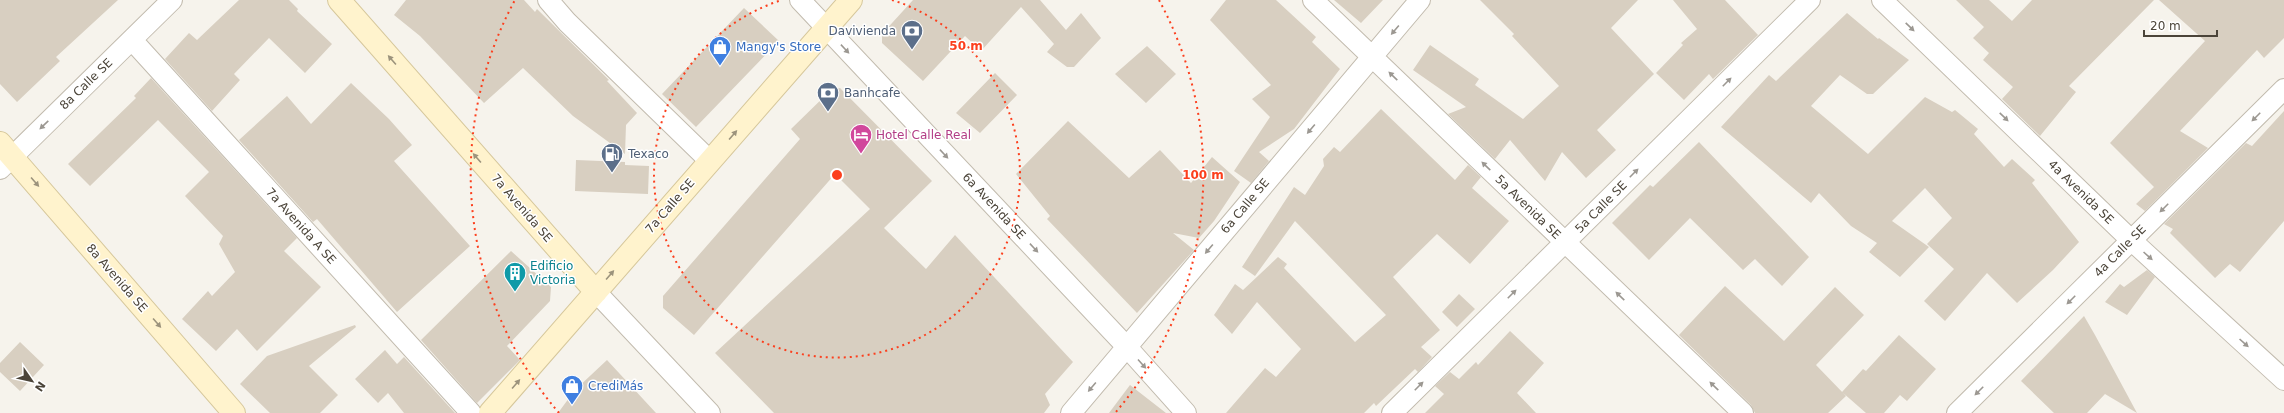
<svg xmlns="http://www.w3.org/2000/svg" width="2284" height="413" viewBox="0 0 2284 413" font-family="'DejaVu Sans',sans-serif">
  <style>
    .building { fill: #d8cfc1 }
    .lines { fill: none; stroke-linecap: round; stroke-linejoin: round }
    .street-casing { stroke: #c2bbae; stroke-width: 22 }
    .secondary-casing { stroke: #d6c79b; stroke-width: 24 }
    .street { stroke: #fff; stroke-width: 20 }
    .secondary { stroke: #fff3cd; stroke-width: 22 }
    .oneway { fill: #9c9892 }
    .oneway2 { fill: #9c937c }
    .ring { fill: none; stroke: #fc3f1d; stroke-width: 2; stroke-dasharray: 2 4 }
    .labels { text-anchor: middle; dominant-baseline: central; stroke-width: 3; stroke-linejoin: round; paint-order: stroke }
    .service-label { font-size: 12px; fill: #4e5e75; stroke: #fff; text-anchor: start }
    .shop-label { font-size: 12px; fill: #366cbe; stroke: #fff; text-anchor: start }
    .street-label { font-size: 12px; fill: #4b4439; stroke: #fff }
    .hotel-label { font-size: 12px; fill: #b23c85; stroke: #fff; text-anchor: start }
    .culture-label { font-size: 12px; fill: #0d838f; stroke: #fff; text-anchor: start }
    .centre { fill: #fc3f1d; stroke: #fff; stroke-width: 2 }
    .ring-label { font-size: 12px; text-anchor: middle; font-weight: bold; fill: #fc3f1d; stroke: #fff; stroke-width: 3; stroke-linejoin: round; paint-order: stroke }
  </style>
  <rect width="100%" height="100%" fill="#f6f3ec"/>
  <path class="building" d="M0,0H118L56,57L60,61L17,102L0,84Z
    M239,0H289L298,9L297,11L332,44L305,73L269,38L234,74L240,80L212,111L165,59L189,33L197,40Z
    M406,0H524L535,12L537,9L609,80L607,81L637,113L626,125L625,154L573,116L523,68L484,103L420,36L394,15Z
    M913,0H1040L1066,30L1081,13L1101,38L1074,67H1067L1047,52L1054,44L1021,7L981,51L965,36L923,81L882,43V34Z
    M1226,0H1276L1316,37L1312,42L1340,69L1294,129L1259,152L1269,161L1251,183L1234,171L1270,117L1252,99L1271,85L1210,20Z
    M1334,0H1383L1361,23Z
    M1480,0H1638L1611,28L1654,74L1597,130L1616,150L1586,178L1562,152L1545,181L1510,140L1495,159L1448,114L1466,107L1413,70L1430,45L1479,79L1475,85L1523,119L1559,86L1512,36L1514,34Z
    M1673,0H1725L1758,35L1713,79L1709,74L1684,100L1656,73L1683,45L1681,43L1697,29Z
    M1956,0H1989L2012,21L2032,0H2154L2069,86L2076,92L2040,136L2002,99L2013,87L1983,60L1989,53L1973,38L1984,27Z
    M2159,0H2284V38L2264,58L2257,50L2180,131L2208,148L2145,211L2136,204L2154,187L2110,143L2205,41Z
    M744,8L779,41L696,127L662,94Z
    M1847,13L1878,39L1879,38L1909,60L1873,94H1867L1840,75L1811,106L1868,154L1925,97L1952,112L1955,110L1978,129L1974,134L2004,167L2012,159L2035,180L2032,183L2079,242L2053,270L2017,303L1987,273L1945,321L1924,301L1954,269L1927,244L1952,218L1925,188L1892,221L1929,247L1900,277L1869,252L1877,243L1851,226L1819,193L1811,203L1721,127L1769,75L1776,81Z
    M1147,46L1176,74L1146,103L1115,74Z
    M995,73L1017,95L980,133L956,113Z
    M151,78L297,238L284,251L321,287L257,351L237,329L216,351L182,319L208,291L212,296L235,272L219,244L223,236L185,196L209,172L158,120L90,186L68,164L136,98L134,96Z
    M351,83L389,119L412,145L394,161L470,246L397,312L317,219L313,222L239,140L287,96L311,124Z
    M840,88L932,181L884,228L926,269L955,235L1073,362L1045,394L1050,405L1044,413H774L715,353L870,209L835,174L694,335L663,308V296L800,139L791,129L832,89Z
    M1381,109L1455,180L1468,165L1481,177L1472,188L1509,221L1470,264L1437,234L1393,277L1440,330L1421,347L1432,357L1418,372L1415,369L1376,406L1374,403L1364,413H1226L1265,368L1276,377L1301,349L1257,302L1232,334L1214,315L1235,284L1243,290L1278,257L1287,264L1284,268L1355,342L1386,315L1295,221L1255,276L1242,267L1294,187L1305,195L1324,166L1323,159L1334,147L1340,152Z
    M2284,111V221L2240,272L2230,264L2215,278L2170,233L2173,229L2164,224L2246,143L2252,146Z
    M1068,121L1129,178L1160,150L1191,183L1212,157L1240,182L1214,221L1199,238L1173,233L1194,250L1137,313L1047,219L1050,216L1016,174Z
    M1699,142L1809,257L1782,286L1755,259L1743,270L1690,218L1649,260L1612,223L1650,185L1653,187Z
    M576,160L625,162V165L649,166L648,194L575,191Z
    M511,251L551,287L550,301L507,346L520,360L477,403L421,340Z
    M2147,270L2155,277L2127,315L2105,302L2120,284L2124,287Z
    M1725,286L1784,341L1835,287L1864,315L1816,365L1846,396L1828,413H1755L1751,405L1679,335Z
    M1459,294L1475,309L1457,327L1442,312Z
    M2084,316L2095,335L2137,413L2105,394L2087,413H2054L2021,381Z
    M355,325L356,327L309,366L338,395L320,413H270L240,384L267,356Z
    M1510,331L1544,363L1517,393L1536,413H1425L1444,394L1435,386L1450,372L1459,379L1476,362L1478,365Z
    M1899,335L1936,369L1907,401L1900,395L1884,413H1866L1842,392L1863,369L1866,371Z
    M20,342L44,365L20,391L0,372V363Z
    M385,350L397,364L404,357L455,413H404L388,393L378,403L355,379Z
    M607,360L656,413H558L575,390Z
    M1130,385L1166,413H1109Z"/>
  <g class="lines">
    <g class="street-casing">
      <path id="street" d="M548,0L567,22L710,161
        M800,0L1126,346L1186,413
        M1313,0L1743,413
        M1882,0L2131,240L2284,380
        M132,40L471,413
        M0,169L172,0
        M596,292L710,413
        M1071,413L1420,0
        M1392,413L1810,0
        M1957,413L2284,89"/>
    </g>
    <g class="secondary-casing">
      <path id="secondary" d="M339,0L596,292
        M0,143L234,413
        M490,413L851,0"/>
    </g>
    <use href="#street" class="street"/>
    <use href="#secondary" class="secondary"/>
  </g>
  <defs><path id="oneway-solid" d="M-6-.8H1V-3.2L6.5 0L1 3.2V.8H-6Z"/></defs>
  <g class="oneway">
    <use href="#oneway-solid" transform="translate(1910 27) rotate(44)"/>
    <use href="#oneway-solid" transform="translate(1395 30) rotate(130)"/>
    <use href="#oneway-solid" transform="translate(845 49) rotate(47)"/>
    <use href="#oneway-solid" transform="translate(1393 76) rotate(-136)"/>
    <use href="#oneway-solid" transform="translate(1727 82) rotate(-45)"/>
    <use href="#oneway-solid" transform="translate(2004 117) rotate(44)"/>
    <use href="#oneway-solid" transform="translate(2256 117) rotate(135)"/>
    <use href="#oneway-solid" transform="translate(44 125) rotate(136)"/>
    <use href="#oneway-solid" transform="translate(1311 129) rotate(130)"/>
    <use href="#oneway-solid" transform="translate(944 154) rotate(47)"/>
    <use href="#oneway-solid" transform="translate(1486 166) rotate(-136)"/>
    <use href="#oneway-solid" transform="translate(1634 173) rotate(-45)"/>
    <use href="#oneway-solid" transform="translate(2164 208) rotate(135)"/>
    <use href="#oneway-solid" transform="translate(1034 248) rotate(47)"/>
    <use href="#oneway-solid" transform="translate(1209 249) rotate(130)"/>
    <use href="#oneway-solid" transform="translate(2148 256) rotate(42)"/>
    <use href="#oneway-solid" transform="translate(1512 294) rotate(-45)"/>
    <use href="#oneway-solid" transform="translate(1620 296) rotate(-136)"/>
    <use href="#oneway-solid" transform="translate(2071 300) rotate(135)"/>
    <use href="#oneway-solid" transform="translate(2244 343) rotate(42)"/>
    <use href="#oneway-solid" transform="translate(1142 364) rotate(48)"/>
    <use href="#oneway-solid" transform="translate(1419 386) rotate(-45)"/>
    <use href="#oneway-solid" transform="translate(1714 386) rotate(-136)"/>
    <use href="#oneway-solid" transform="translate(1092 387) rotate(130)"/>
    <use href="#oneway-solid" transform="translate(1979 391) rotate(135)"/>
  </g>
  <g class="oneway2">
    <use href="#oneway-solid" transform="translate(392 60) rotate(-131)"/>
    <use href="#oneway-solid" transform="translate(733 135) rotate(-49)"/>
    <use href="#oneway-solid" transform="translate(477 158) rotate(-131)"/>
    <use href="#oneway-solid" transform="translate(35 182) rotate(49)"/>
    <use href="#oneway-solid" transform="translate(610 275) rotate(-49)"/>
    <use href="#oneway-solid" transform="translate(157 323) rotate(49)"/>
    <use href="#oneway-solid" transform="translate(516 384) rotate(-49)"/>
  </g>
  <g class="ring">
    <path d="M892 0A183 183 0 1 1 782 0"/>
    <path d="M559 413A366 366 0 0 1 515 0M1159 0A366 366 0 0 1 1115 413"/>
  </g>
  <defs>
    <g id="bank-pin" transform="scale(1.15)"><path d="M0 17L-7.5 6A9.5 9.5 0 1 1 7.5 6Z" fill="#5c6f8a" stroke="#fff"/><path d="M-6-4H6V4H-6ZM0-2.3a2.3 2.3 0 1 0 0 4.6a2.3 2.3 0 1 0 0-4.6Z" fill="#fff"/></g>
    <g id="shop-pin" transform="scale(1.15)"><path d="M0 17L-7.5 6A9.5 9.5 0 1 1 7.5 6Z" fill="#3f7fe0" stroke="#fff"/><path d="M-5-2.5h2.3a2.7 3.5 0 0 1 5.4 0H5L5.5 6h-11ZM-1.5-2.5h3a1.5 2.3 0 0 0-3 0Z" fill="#fff"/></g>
    <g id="hotel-pin" transform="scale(1.15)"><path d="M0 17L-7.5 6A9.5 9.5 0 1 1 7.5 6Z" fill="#d1479c" stroke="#fff"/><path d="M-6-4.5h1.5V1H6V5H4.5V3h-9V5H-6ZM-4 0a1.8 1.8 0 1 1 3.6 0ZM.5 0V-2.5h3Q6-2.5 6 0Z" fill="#fff"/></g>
    <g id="fuel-pin" transform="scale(1.15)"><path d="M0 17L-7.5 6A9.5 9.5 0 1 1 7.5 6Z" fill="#5c6f8a" stroke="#fff"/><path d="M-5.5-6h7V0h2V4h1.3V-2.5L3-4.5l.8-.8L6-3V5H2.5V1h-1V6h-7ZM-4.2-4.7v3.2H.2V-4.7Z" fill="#fff"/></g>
    <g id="building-pin" transform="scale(1.15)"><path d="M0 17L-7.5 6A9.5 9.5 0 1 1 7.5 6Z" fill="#0f9aa8" stroke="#fff"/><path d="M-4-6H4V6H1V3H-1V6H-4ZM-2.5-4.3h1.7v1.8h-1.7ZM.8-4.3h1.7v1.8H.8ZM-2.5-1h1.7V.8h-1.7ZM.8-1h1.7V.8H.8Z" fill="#fff"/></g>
  </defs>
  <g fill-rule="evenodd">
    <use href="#bank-pin" x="912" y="31"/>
    <use href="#shop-pin" x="720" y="47"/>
    <use href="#bank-pin" x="828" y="93"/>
    <use href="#hotel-pin" x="861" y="135"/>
    <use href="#fuel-pin" x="612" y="154"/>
    <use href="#building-pin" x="515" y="273"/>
    <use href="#shop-pin" x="572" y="386"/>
  </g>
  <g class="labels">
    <g class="service-label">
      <text x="896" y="31" text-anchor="end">Davivienda</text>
      <text x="844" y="93">Banhcafe</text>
      <text x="628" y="154">Texaco</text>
    </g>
    <g class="shop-label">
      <text x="736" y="47">Mangy's Store</text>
      <text x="588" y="386">CrediMás</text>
    </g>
    <g class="street-label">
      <text transform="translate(86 84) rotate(-44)">8a Calle SE</text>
      <text transform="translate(2081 192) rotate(44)">4a Avenida SE</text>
      <text transform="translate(670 206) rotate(-49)">7a Calle SE</text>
      <text transform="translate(994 206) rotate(47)">6a Avenida SE</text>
      <text transform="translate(1245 206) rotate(-50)">6a Calle SE</text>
      <text transform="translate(1528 207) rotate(44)">5a Avenida SE</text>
      <text transform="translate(1601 207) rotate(-45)">5a Calle SE</text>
      <text transform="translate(522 208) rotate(49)">7a Avenida SE</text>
      <text transform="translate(301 226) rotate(48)">7a Avenida A SE</text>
      <text transform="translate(2120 251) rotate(-45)">4a Calle SE</text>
      <text transform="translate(117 278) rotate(49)">8a Avenida SE</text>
    </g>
    <g class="hotel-label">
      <text x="876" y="135">Hotel Calle Real</text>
    </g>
    <g class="culture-label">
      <text x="530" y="266">Edificio<tspan x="530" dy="14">Victoria</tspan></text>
    </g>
  </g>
  <circle cx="837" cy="175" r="6" class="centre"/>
  <g class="ring-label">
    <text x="966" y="50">50 m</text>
    <text x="1203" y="179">100 m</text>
  </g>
  <g transform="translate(32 381) rotate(124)" stroke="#ffffff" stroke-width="3" paint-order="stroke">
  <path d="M0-3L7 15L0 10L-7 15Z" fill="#4b4439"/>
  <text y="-6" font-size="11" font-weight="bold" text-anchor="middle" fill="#4b4439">N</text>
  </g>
  <path d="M2144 30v6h73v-6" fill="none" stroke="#4b4439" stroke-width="2"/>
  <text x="2150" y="30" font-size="12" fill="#4b4439" stroke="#ffffff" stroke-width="3" paint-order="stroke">20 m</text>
</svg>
